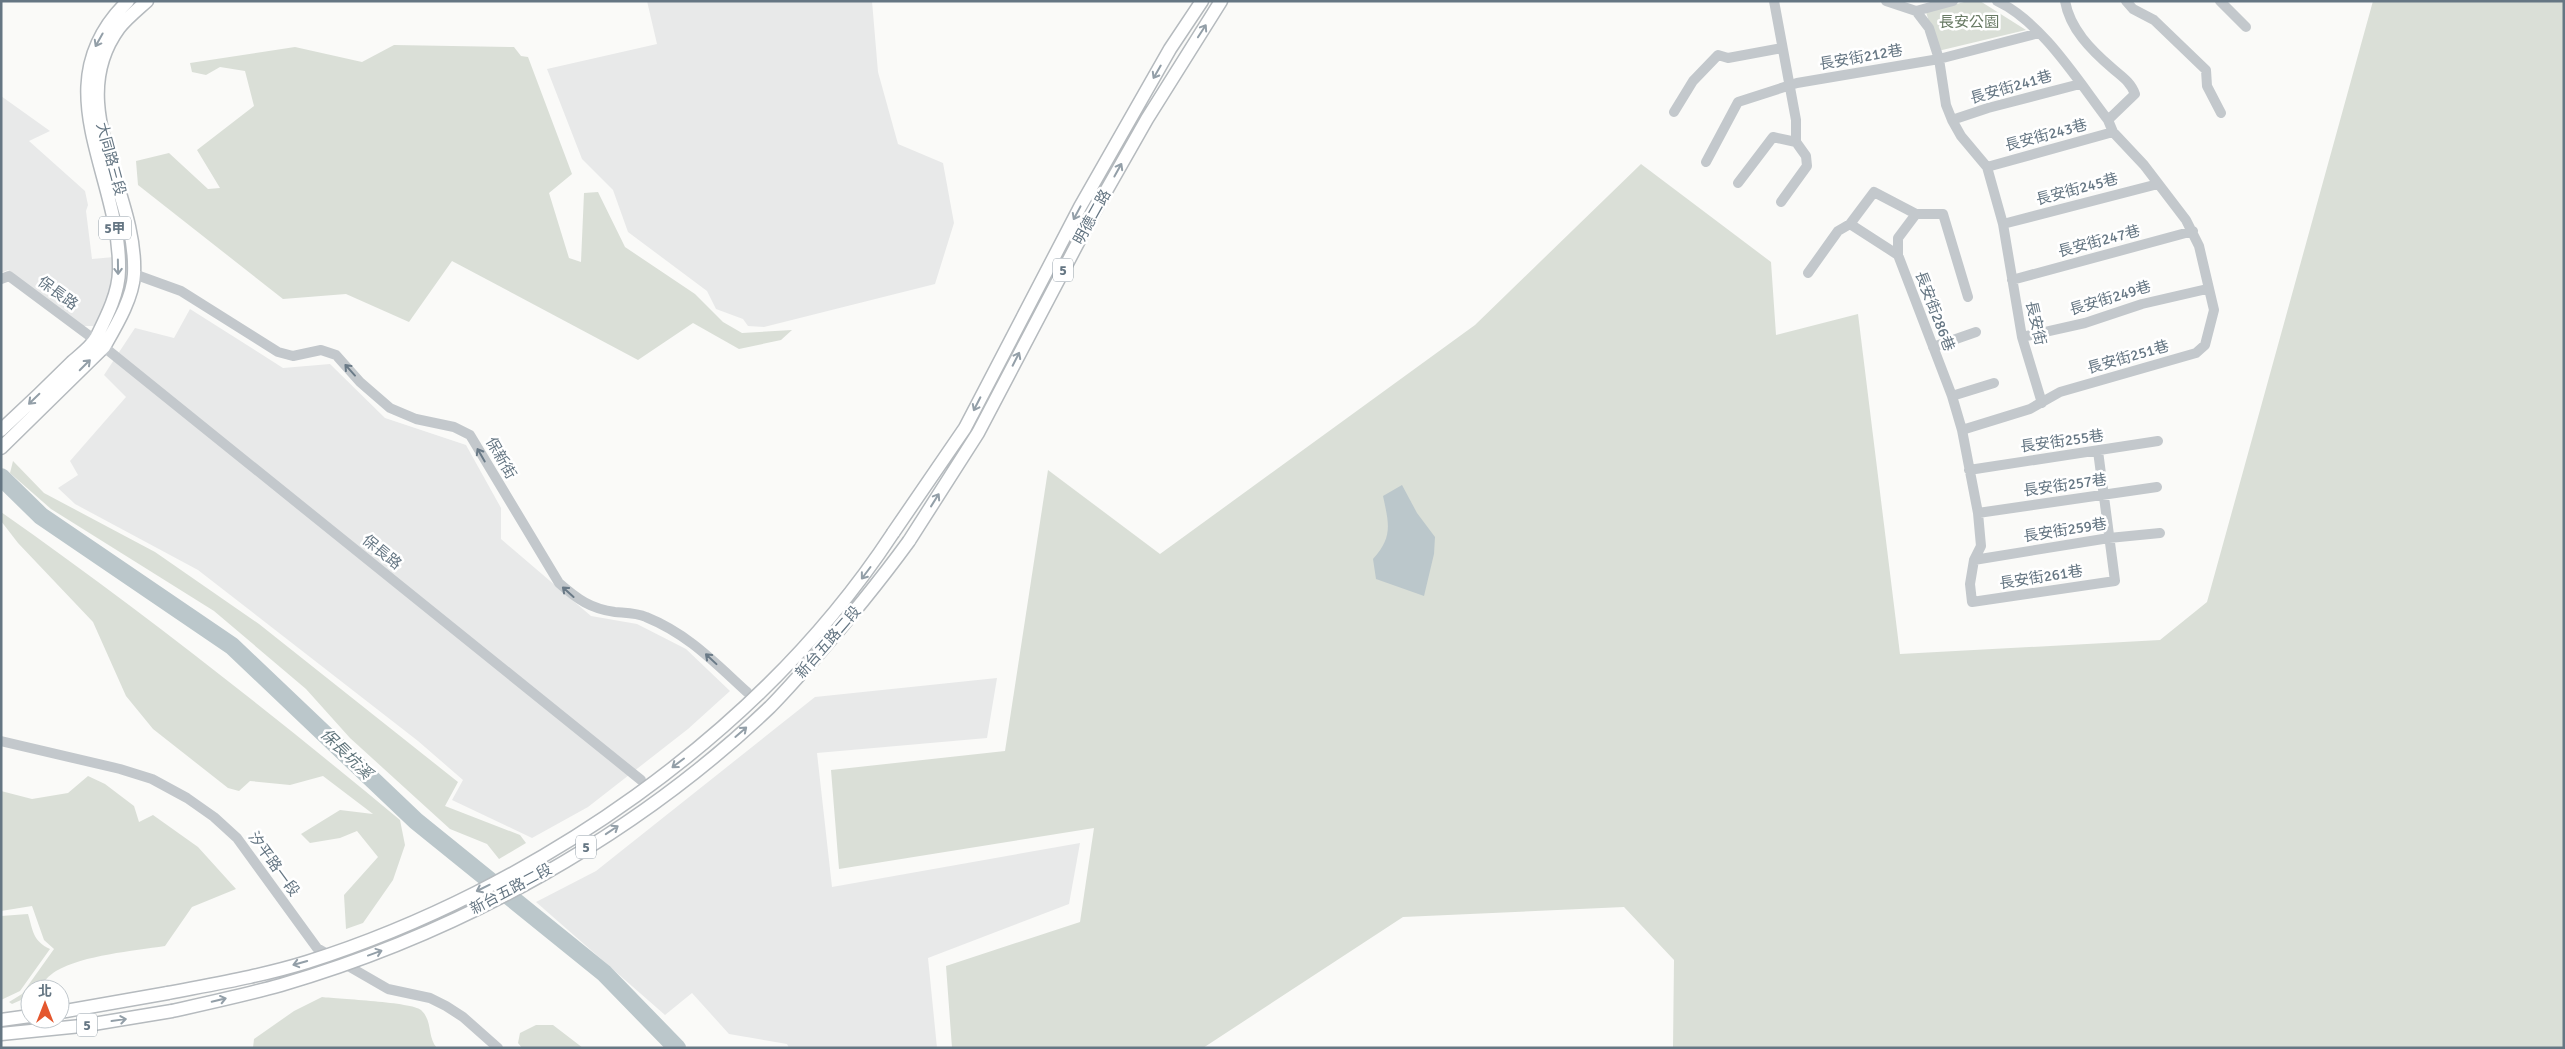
<svg xmlns="http://www.w3.org/2000/svg" width="2565" height="1049" viewBox="0 0 2565 1049" font-family="Signika,'Noto Sans TC',sans-serif">
  <style>
    .built { fill: #e8e9e9 }
    .green { fill: #dadfd7 }
    .water { fill: #bbc7cb }
    .lines { fill: none; stroke-linecap: round; stroke-linejoin: round }
    .river { stroke: #bbc7cb; stroke-width: 18 }
    .major-casing { stroke: #b5babe; stroke-width: 15 }
    .minor { stroke: #c3c8cc; stroke-width: 10 }
    .major { stroke: #fff; stroke-width: 12 }
    .major-bridge-casing { stroke: #b5babe; stroke-width: 15; stroke-linecap: butt }
    .major-bridge { stroke: #fff; stroke-width: 12 }
    .oneway { stroke: #939fa8 }
    .oneway2 { stroke: #6a7a87 }
    .labels { text-anchor: middle; dominant-baseline: central; stroke-width: 5; stroke-linejoin: round; paint-order: stroke }
    .shield { fill: #fff; stroke: #939fa8; stroke-width: 1 }
    .shield-label { font-size: 14px; font-weight: bold; fill: #657683 }
    .park-label { font-size: 15px; fill: #687a64; stroke: #fff }
    .street-label { font-size: 15px; fill: #657683; stroke: #fff }
    .water-label { font-size: 16px; font-style: italic; fill: #60757c; stroke: #fff }
  </style>
  <rect width="100%" height="100%" fill="#fafaf8"/>
  <path class="built" d="M647,1H872L878,72L898,144L943,163L954,223L935,284L764,327L748,326L743,319L716,309L707,291L628,232L613,190L582,159L547,69L657,44Z
    M1,96L50,131L29,141L85,191L88,205L86,211L92,259L114,257L115,268L108,298L94,326H82L8,270L1,273Z
    M190,309L283,368L330,364L385,418L466,445L501,508V539L591,616L637,624L686,649L730,691L688,729L588,807L532,838L452,800L463,780L418,741L198,570L75,504L58,488L78,475L70,461L126,397L104,375L135,328L174,338Z
    M997,678L987,738L817,753L832,887L1080,843L1069,904L928,958L937,1048H789L787,1044L729,1034L692,993L665,1015L536,902L596,871L815,697Z"/>
  <path class="green" d="M1968,1H1980L2026,30L1938,51L1926,12Z
    M2373,1H2564V1048H1673L1674,960L1624,907L1403,917L1203,1048H952L946,966L1080,922L1094,828L839,869L831,770L1005,751L1048,470L1160,554L1475,325L1641,164L1771,262L1776,335L1858,314L1900,654L2160,640L2207,602Z
    M394,45L514,47L521,56L528,57L572,174L549,193L569,258L581,262L584,193L598,192L625,247L695,294L723,322L742,333L792,330L781,340L739,349L693,323L638,360L452,261L409,322L346,294L283,299L138,185L136,161L169,153L208,189L220,188L197,150L254,106L245,71L220,67L206,75L192,72L190,63L295,47L362,62Z
    M13,461L44,493L155,552L259,624L458,782L445,806L520,835L526,843L499,859L487,844L450,829L350,738L306,689L214,611L51,509L10,473Z
    M1,512C139,609 270,712 400,820L405,845L393,880L363,923L346,929L344,895L378,857L357,831L340,838L310,843L301,834L340,810L373,814L323,776L290,785L250,781L239,791L228,788L153,729L126,696L93,622L18,543L1,521Z
    M88,776L105,784L134,806L139,822L153,815L198,847L236,889L192,907L165,946C133,951 84,955 56,971C49,975 43,983 37,989H30V996L12,1004L9,1002L22,994L54,949L44,940L32,906L1,911V791L32,799L68,793Z
    M28,914C33,931 33,941 50,949L20,991L1,1000V916Z
    M322,997C339,999 412,1002 421,1010C433,1021 427,1037 437,1048H253L254,1039L294,1011Z
    M536,1025H553L583,1048H522L518,1043L520,1033Z"/>
  <path class="water" d="M1402,485L1417,513L1435,537L1434,554L1424,596L1376,579L1373,559C1393,537 1389,524 1383,496Z"/>
  <g class="lines">
    <path class="river" d="M1,477L41,516L232,646L416,821L604,973L677,1048"/>
    <g class="major-casing">
      <path id="major" d="M1,430C25,408 49,385 72,362C80,355 91,347 96,338C106,318 119,293 119,270C121,174 41,85 128,1
        M1,448L104,347C116,326 133,298 134,274C138,191 62,106 119,28C127,18 137,10 147,1
        M893,533L965,428L1080,207L1170,49L1202,1
        M909,541L978,433L1093,214L1147,119L1221,1
        M60,1012L168,993
        M1,1020L30,1016
        M1,1034L81,1026L172,1011"/>
    </g>
    <path class="minor" d="M1774,1L1796,120V142
      M1886,1L1916,11L1953,1
      M2065,1C2070,29 2091,50 2112,68C2121,76 2131,82 2135,94L2108,120
      M2126,1L2133,9L2154,20L2206,70L2207,86L2221,113
      M2220,1L2246,27
      M1916,11L1929,28L1939,59L1946,105L1952,120L1961,136L1987,167L2003,224L2022,337L2042,403
      M1674,112L1693,81L1718,55L1728,58L1782,48
      M1952,120L1988,108L2080,84
      M1706,162L1738,102L1797,83L1939,59L2039,33
      M1987,167L2113,132
      M1738,183L1773,137L1796,142
      M1781,202L1807,166L1806,156L1796,142
      M1916,214H1943L1968,297
      M1850,224L1898,255L1952,396L1962,430L1978,513L1981,546L1974,560L1970,584L1972,602L2115,581L2098,451
      M2003,224L2158,184
      M1808,273L1838,231L1850,224L1874,192L1916,214L1898,238V255
      M134,274L181,291L278,352L293,356L321,350L336,355L360,382L390,408L416,419L454,427L470,435L559,583C577,599 591,609 615,612C625,613 637,613 646,617C688,634 714,662 747,692
      M1,279L9,276L95,340
      M2012,280L2193,231
      M2022,337L2085,323L2142,304L2207,289
      M104,347L641,780
      M1933,347L1976,332
      M1952,396L1994,383
      M1962,430L2030,409L2060,392L2196,353L2205,345L2214,310L2199,246L2186,220L2144,165L2113,132L2108,120C2078,81 2042,22 1997,1
      M1969,470L2158,441
      M1978,513L2157,487
      M1974,560L2109,538L2160,533
      M1,741L120,769L152,779L187,798L214,817L237,838L317,948L388,989L430,998L446,1006L463,1017L498,1048"/>
    <use href="#major" class="major"/>
    <g class="major-bridge-casing">
      <path id="major-bridge" d="M168,993C214,984 262,976 307,962C534,890 761,734 893,533
        M172,1011C208,1003 245,995 281,985C460,933 635,836 770,707C783,694 795,680 807,667C843,626 877,585 909,541"/>
    </g>
    <use href="#major-bridge" class="major-bridge"/>
  </g>
  <defs><path id="oneway-shaft" d="M-6 0H5M1.5-3L5.5 0L1.5 3" fill="none" stroke-width="1.6" stroke-linecap="round" stroke-linejoin="round" transform="scale(1.25)"/></defs>
  <g class="oneway">
    <use href="#oneway-shaft" transform="translate(1202 31) rotate(-57)"/>
    <use href="#oneway-shaft" transform="translate(99 40) rotate(119)"/>
    <use href="#oneway-shaft" transform="translate(1157 72) rotate(120)"/>
    <use href="#oneway-shaft" transform="translate(1118 170) rotate(-61)"/>
    <use href="#oneway-shaft" transform="translate(1077 213) rotate(118)"/>
    <use href="#oneway-shaft" transform="translate(118 267) rotate(89)"/>
    <use href="#oneway-shaft" transform="translate(1016 359) rotate(-63)"/>
    <use href="#oneway-shaft" transform="translate(85 365) rotate(-45)"/>
    <use href="#oneway-shaft" transform="translate(34 399) rotate(136)"/>
    <use href="#oneway-shaft" transform="translate(977 404) rotate(117)"/>
    <use href="#oneway-shaft" transform="translate(935 500) rotate(-58)"/>
    <use href="#oneway-shaft" transform="translate(866 573) rotate(127)"/>
    <use href="#oneway-shaft" transform="translate(741 732) rotate(-41)"/>
    <use href="#oneway-shaft" transform="translate(678 763) rotate(143)"/>
    <use href="#oneway-shaft" transform="translate(612 830) rotate(-34)"/>
    <use href="#oneway-shaft" transform="translate(483 888) rotate(154)"/>
    <use href="#oneway-shaft" transform="translate(375 953) rotate(-20)"/>
    <use href="#oneway-shaft" transform="translate(300 963) rotate(164)"/>
    <use href="#oneway-shaft" transform="translate(219 1000) rotate(-13)"/>
    <use href="#oneway-shaft" transform="translate(119 1020) rotate(-8)"/>
  </g>
  <g class="oneway2">
    <use href="#oneway-shaft" transform="translate(350 370) rotate(-132)"/>
    <use href="#oneway-shaft" transform="translate(481 455) rotate(-120)"/>
    <use href="#oneway-shaft" transform="translate(568 592) rotate(-138)"/>
    <use href="#oneway-shaft" transform="translate(711 659) rotate(-137)"/>
  </g>
  <g class="labels">
    <g class="shield">
      <rect x="99" y="216.5" width="32" height="23" rx="4"/>
      <rect x="1053" y="258.5" width="20" height="23" rx="4"/>
      <rect x="576" y="835.5" width="20" height="23" rx="4"/>
      <rect x="77" y="1013.5" width="20" height="23" rx="4"/>
    </g>
    <g class="shield-label">
      <text x="115" y="228">5甲</text>
      <text x="1063" y="270">5</text>
      <text x="586" y="847">5</text>
      <text x="87" y="1025">5</text>
    </g>
    <g class="park-label">
      <text x="1969" y="22">長安公園</text>
    </g>
    <g class="street-label">
      <text transform="translate(1861 57) rotate(-10)">長安街212巷</text>
      <text transform="translate(2011 87) rotate(-16)">長安街241巷</text>
      <text transform="translate(2046 135) rotate(-15)">長安街243巷</text>
      <text transform="translate(111 159) rotate(75)">大同路三段</text>
      <text transform="translate(2077 189) rotate(-15)">長安街245巷</text>
      <text transform="translate(1092 217) rotate(-61)">明德二路</text>
      <text transform="translate(2099 241) rotate(-15)">長安街247巷</text>
      <text transform="translate(58 293) rotate(36)">保長路</text>
      <text transform="translate(2110 298) rotate(-17)">長安街249巷</text>
      <text transform="translate(1935 311) rotate(69)">長安街286巷</text>
      <text transform="translate(2036 323) rotate(77)">長安街</text>
      <text transform="translate(2128 357) rotate(-16)">長安街251巷</text>
      <text transform="translate(2062 441) rotate(-8)">長安街255巷</text>
      <text transform="translate(501 458) rotate(60)">保新街</text>
      <text transform="translate(2065 485) rotate(-8)">長安街257巷</text>
      <text transform="translate(2065 530) rotate(-9)">長安街259巷</text>
      <text transform="translate(382 552) rotate(39)">保長路</text>
      <text transform="translate(2041 577) rotate(-9)">長安街261巷</text>
      <text transform="translate(828 642) rotate(-49)">新台五路二段</text>
      <text transform="translate(274 864) rotate(54)">汐平路一段</text>
      <text transform="translate(511 889) rotate(-28)">新台五路二段</text>
    </g>
    <g class="water-label">
      <text transform="translate(346 754) rotate(44)">保長坑溪</text>
    </g>
  </g>
  <rect width="2565" height="1049" fill="none" stroke="#657683" stroke-width="5"/>
  <g transform="translate(45 1004)"><circle r="24" fill="#ffffff" stroke="#c1c8cd"/>
  <path d="M0-4L9 19L0 12L-9 19Z" fill="#e4572e"/>
  <text y="-8" font-size="14" font-weight="bold" text-anchor="middle" fill="#657683">北</text>
  </g>
</svg>
